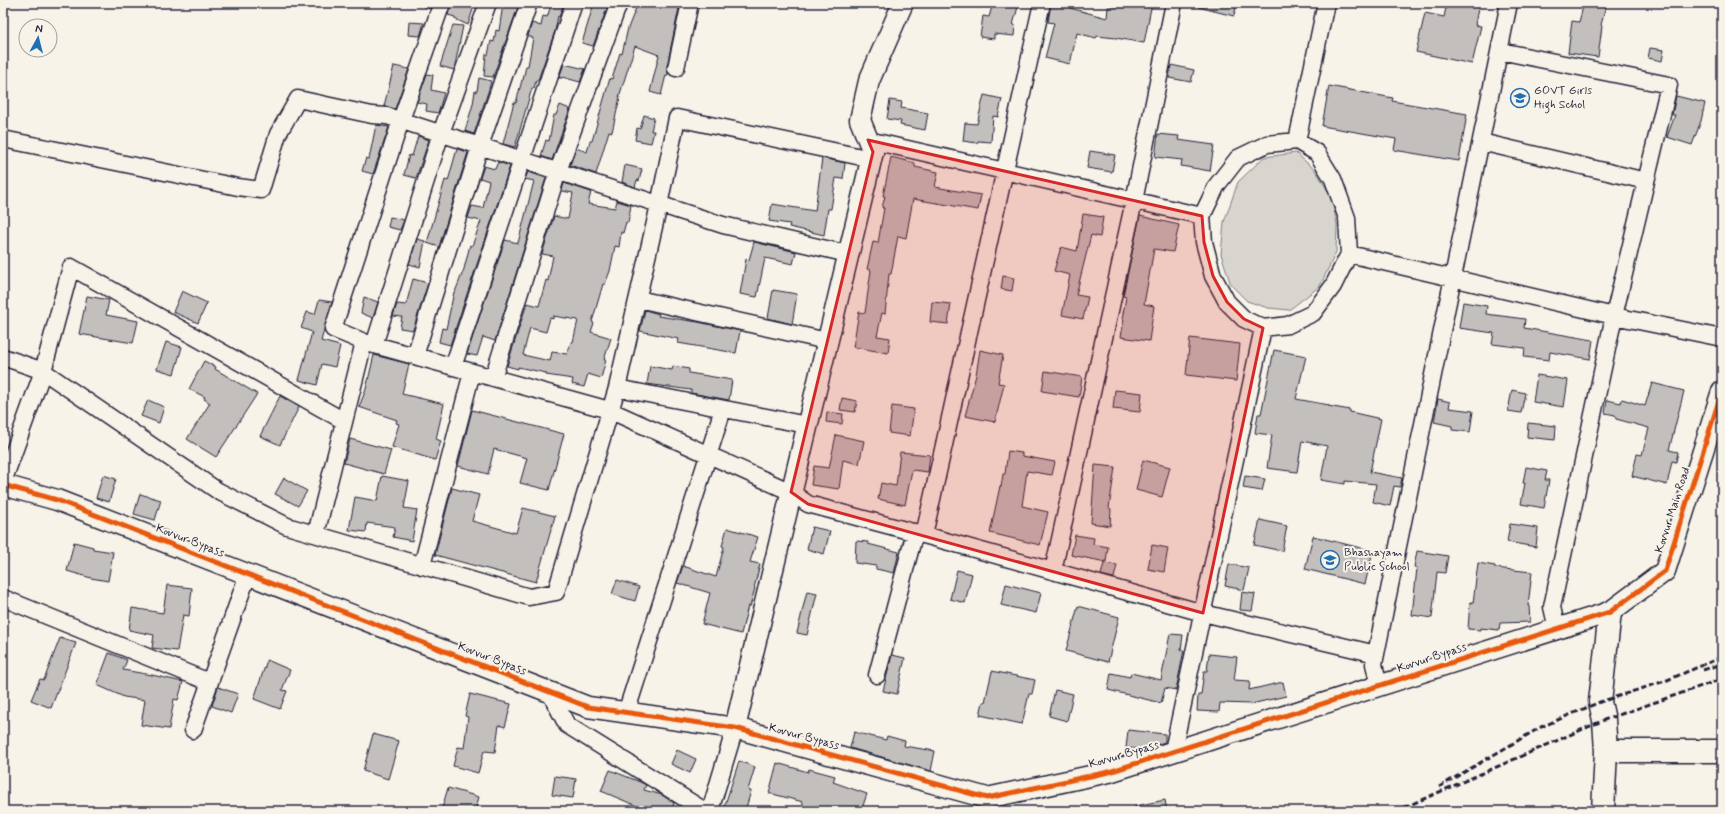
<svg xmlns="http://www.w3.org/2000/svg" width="1725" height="814" viewBox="0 0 1725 814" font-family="Mynerve,sans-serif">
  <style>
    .green { fill: #d8d5cf; stroke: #7d7c85 }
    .building { fill: #c2bfbd; stroke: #22223b; fill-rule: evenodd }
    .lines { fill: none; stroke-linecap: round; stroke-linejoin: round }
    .minor-casing { stroke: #22223b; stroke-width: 19 }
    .tertiary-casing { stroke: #22223b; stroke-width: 23 }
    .secondary-casing { stroke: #22223b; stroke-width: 25 }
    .minor { stroke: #f7f3e8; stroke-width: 16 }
    .tertiary { stroke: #f7f3e8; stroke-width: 20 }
    .secondary { stroke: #f7f3e8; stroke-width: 22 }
    .rail { stroke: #22223b; stroke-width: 3; stroke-dasharray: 6 3; stroke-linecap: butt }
    .cycleway-casing { stroke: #f7f3e8; stroke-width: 8 }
    .cycleway { stroke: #e8590c; stroke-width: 5 }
    .marked { fill: #d62828; fill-opacity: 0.2; stroke: #d62828; stroke-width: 3; stroke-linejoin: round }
    .labels { text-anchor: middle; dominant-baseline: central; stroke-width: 4; stroke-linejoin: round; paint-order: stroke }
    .poi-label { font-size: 12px; fill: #22223b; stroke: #f7f3e8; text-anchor: start }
    .street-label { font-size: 12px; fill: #22223b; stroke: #f7f3e8 }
  </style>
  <rect width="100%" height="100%" fill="#f7f3e8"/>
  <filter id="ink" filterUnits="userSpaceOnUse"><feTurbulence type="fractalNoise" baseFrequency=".025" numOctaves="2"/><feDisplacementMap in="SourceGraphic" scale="8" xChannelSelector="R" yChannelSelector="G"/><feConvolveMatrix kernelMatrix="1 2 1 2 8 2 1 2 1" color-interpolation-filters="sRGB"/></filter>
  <g filter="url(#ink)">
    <path class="green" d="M1296,153L1316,171L1331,196L1337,224L1336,252L1320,286L1289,310L1268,308L1247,301L1231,285L1221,254L1224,222L1238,182L1264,157Z"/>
    <path class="building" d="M416,3H432L430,9Z
      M451,3H475L468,25L455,19V17L448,15Z
      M552,3H564L559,17L558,16L555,31L538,80H536L534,88H532L515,147L503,144L504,140L514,102L516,103L522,80H523L526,66H528L533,38L528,36L532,23L541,26L543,16L547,17Z
      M594,3H609L593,46L582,43Z
      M638,3H680L667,66L668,75H666L661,95L650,92L659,55L635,46L619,97H620L612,132L609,131L596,174L570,165L576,148L587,152L590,141H592L610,78L612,79L620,53L622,54L628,28Z
      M993,3H1019L1013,25H1015L1014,36L994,34V39L980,37L983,16L989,17Z
      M1051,3L1070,7V8L1107,18L1108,7H1112V3H1152L1144,43L1116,38L1097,36L1096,38L1077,33L1070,64L1045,58L1054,23L1048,22Z
      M1198,3H1237L1234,16L1198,7Z
      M1447,3H1479L1475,25L1481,26L1472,64L1416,52L1425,13L1444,17Z
      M1584,3L1606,5L1601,25L1602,26L1598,57L1568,53L1572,21L1579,22Z
      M503,4L518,7L493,77L484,76L486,54L488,55L491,41L494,42L496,30L499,31Z
      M409,22L424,23L420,36L408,35Z
      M453,25L463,26L454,70L440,66Z
      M1650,48L1664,50L1662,61L1648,58Z
      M564,64L585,69L580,82L562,77V78H559Z
      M1171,65L1194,70L1191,82L1169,78Z
      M394,66L409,69L395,109L384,106Z
      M427,74L433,75L431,90L444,93L438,113L426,111L427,104L417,102Z
      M479,78L491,81L489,89L474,134L465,131L473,104L475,91H477Z
      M1329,86L1393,98L1392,101L1467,114L1459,161L1394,150L1396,139L1322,126Z
      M984,95L1002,99L998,117L993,116L991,142L978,141L977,143L963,141L965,123L977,124Z
      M1676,96L1705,103L1701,121L1692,145L1667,137L1675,115H1672Z
      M890,100L902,102L901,108L928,113L925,130L900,125L901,121L887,119Z
      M560,105L570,109L552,160L541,156L546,140L549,141L554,115H556Z
      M644,115L654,118L651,131H654L651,143L635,140L637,128L640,129Z
      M376,125L389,127L373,174L362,171L366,158L369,159Z
      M1158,134L1179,136L1178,140L1214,145L1210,171L1181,166L1182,160L1155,157Z
      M418,136L429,140L416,178L404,175L409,155L412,156Z
      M457,149L468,152L439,247L427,243L445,180L448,181Z
      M1090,151L1115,155L1112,172L1087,168Z
      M891,157L915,163V167L938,172L935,187L981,195L978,210L913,199L906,238L898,236L891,274H889L885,314L882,313L877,336L890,338L888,353L853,347L859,312L865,313L871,270L867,269L873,242L878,243L884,208H882L885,196H883Z
      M822,158L845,163L843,179L836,178L831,209H828L824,235L789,227L790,224L769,221L772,204L815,211Z
      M498,162L510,166L450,345L439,342L442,328L446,329L454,292H455L464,269L470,245L472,246L481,221L468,218L472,206L483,208L489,181L480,178L484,166L495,169Z
      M625,165L642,169L639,181L637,180L635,187L622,182Z
      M528,172L546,178L495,341L483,337L477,356L467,354L505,240L518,243L534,181L525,179Z
      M564,183L591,192L588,204L615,208L617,201L631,205L628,223L626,222L623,233L621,232L619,247L615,246L610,271L605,284H603L592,322L594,323L591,332L611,338L604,360H606L601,378L588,374L584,387L572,384L573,379L546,375V373L518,367V369L507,366L527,303L539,306L546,280L548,281L553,256L542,254L554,216L568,219L573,193L562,191ZM553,316L578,320L573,342H571L567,354L552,352L550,361L523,355L530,328L546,332L550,318L553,319Z
      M1083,214L1103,217L1100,237L1091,235L1076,295L1088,297L1083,319L1062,315L1070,275L1054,271L1061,247L1077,251Z
      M1140,216L1179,225L1173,252L1154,249L1144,304L1154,306L1149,341L1121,337L1124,319H1122L1126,297L1123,296Z
      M390,217L404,220L400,230L388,227Z
      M417,239L425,241L420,267L409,264Z
      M754,242L796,252L793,264L765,258L757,297L740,294L746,259L749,260Z
      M1003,276L1014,278L1012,291L1001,289Z
      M413,279L428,283L413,330L400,328L402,317L393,316L397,304L406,305Z
      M773,290L797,294L792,324L768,318Z
      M182,291L207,303L198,323L173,312Z
      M87,296L109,300L106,315L138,321L133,343L79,334Z
      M364,297L378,302L373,318L361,313Z
      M319,300L332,302L321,341L340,346L335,367L322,364L317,385L299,380L312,332L301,328L307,312L315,314Z
      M932,302L951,304L948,324L930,322Z
      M1463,302L1487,306L1486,314L1525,319L1524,328L1593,340L1590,359L1550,352L1549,360L1524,357L1525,348L1492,344L1494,333L1459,328Z
      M645,310L659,314L658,316L698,322L740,331L736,353L678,343L679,339L640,331Z
      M1190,338L1240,344L1236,381L1186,375Z
      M166,342L182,347L174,374L157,369Z
      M980,350L1003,355L998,383L1004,384L995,422L965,416L976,375Z
      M1274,350L1306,356L1296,399L1329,405L1328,406L1350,410V412L1381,419L1370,472L1402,478L1400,487L1394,486L1390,506L1373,502L1376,484L1345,481V484L1321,480L1327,446L1302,441L1297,472L1267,468L1272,435L1255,433L1258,414H1261Z
      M374,355L409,364L402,394L444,404L436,439L441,441L435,460L392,447L399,424L396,423L397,420L359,407L366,389Z
      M204,361L216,367L215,369L257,394L216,457L187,439L210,403L204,399L205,397L189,389Z
      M650,366L672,370L673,366L689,369V373L732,380L729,400L691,393V390L647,384Z
      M1045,371L1082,377L1079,397L1042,391Z
      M1537,375L1568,380L1564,407L1533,402Z
      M1652,383L1684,391L1669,450L1678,452L1676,462L1672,461L1667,485L1632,476L1637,454L1642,455L1649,428L1616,419L1615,415L1605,413L1607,400L1621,403L1622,399L1645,406Z
      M1115,390L1142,393L1140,412L1113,409Z
      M1512,390L1525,393L1521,413L1508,411Z
      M280,396L299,407L280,445L260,436Z
      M842,398L857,401L855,412L840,410Z
      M1438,399L1450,402L1449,408L1473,411L1470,432L1452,430V426L1434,422Z
      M148,400L164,407L159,423L141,416Z
      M892,406L914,409L910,436L889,433Z
      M472,410L564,434L549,490L520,483L527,458L494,449L488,474L458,466Z
      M827,412L843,414L842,424L826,422Z
      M1528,423L1556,426L1555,440L1527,437Z
      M836,435L864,441L859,464L843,460L839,489L811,485L814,466L829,468Z
      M350,439L391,450L384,474L344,463Z
      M1008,451L1022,453V456L1055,462L1052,475L1027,471L1022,506L1048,512L1040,545L990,533L1000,486L1001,487L1003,474H1005Z
      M900,452L930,455L928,472L912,470L905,505L878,499L881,483L896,486Z
      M1143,460L1170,467L1162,497L1136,490Z
      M1095,465L1115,467L1109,508L1111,509L1110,526L1091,523Z
      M1526,467L1547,471L1545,480H1549L1544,508L1521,504L1525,483H1523Z
      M103,475L116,479L109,502L96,498Z
      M382,476L409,481L404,508L417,510L412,541L393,537L395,527L367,523L366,532L349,530L355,497L377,501Z
      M1245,476L1265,479L1262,491L1243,488Z
      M284,478L307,491L298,506L275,494Z
      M452,488L479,495L472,521L516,533L523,508L555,516L536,582L435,555Z
      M140,494L161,500L155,520L134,514Z
      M1260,520L1287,526L1282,551L1254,545Z
      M1510,524L1538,528L1536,547L1507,542Z
      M812,527L830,531L824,554L807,549Z
      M727,528L758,537L750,562L760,564L754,588H755L750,607L748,606L741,634L702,624L710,593L677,583L683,566L716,577L724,547L722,546Z
      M1075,535L1094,538L1093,544L1108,547L1106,562L1071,555Z
      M1313,536L1373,551L1365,584L1305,569Z
      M856,541L868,542V544L899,552L894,573L876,569V566L855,563Z
      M74,542L93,547V549L113,552L108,581L91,578L67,571Z
      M1152,545L1168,548L1164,572L1148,569Z
      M1417,551L1448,556L1445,573L1437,572L1432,618L1412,615L1417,568L1414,567Z
      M1104,563L1117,565L1114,578L1101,575Z
      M1478,563L1495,566V568L1532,572L1528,606H1529L1530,622L1500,623L1499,630L1480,628V630L1468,629L1470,602L1473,603Z
      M1229,564L1249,568L1244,590L1225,586Z
      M957,570L972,574L965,603L950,599Z
      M617,580L639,587L635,601L612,594Z
      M1006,584L1041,593L1036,613L1001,605Z
      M167,585L192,588L189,616L183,615L177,651L152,648L154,635L129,630L132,608L163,613Z
      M807,591L817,593L807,635L797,633Z
      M1242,592L1255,594L1252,611L1240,610Z
      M1078,606L1119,617L1108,662L1066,651Z
      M1170,634L1183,635L1181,650H1184L1176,690L1165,688L1161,703L1108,690L1111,673L1130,677L1131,673L1161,680Z
      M60,638L76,643L51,708L31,700L40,679L44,680Z
      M109,653L127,660L123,670L152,675L183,682L178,700L174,699L169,729L141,725L145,700L124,697L97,685Z
      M1209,654L1237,657L1234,680L1250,681L1249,690L1283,682L1286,696L1251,704L1220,703L1219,712L1197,711L1198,695H1201L1204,671H1207Z
      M892,655L905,658L897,694L883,691Z
      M267,660L290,670L282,690L287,691L280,709L254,699Z
      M992,671L1035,680L1032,694H1029L1022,724L980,715L983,702H985Z
      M218,687L238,694L231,713L212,706Z
      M1055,690L1073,694L1067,721L1049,716Z
      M470,694L511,704L505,727L499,725L495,752L484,751L478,773L453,766L458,747L464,748L468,717L465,716Z
      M1128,730L1165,734V742L1152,746L1147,745V748L1142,749L1126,748Z
      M854,732L886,740L887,736L905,741L904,746L935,751L931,771L850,748Z
      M373,734L399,741L388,779L363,771Z
      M677,750L696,759L690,773L671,764Z
      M739,761L755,767L748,790L751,791L745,811H723Z
      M777,763L808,772L809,769L835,776L833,782L867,794L861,811H802L803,802L769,793Z
      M610,770L640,782L646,785L644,790L662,795L674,803L672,811H649L601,791Z
      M555,776L576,779L573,798L552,795Z
      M448,788L479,797L475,811H451L442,808Z
      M1165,800L1167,811H1135V806Z"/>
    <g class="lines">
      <g class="minor-casing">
        <path id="minor" d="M442,3L401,120L333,329L364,342L609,410L791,492L808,504L924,535L1203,613L1376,654
          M1500,51L1669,85L1614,316L1552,607L1557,629
          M676,68L690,3
          M3,139L238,187L261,190L278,134L298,99L372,115L387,116L723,225L848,254
          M868,140L1202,216
          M1297,141L1317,153L1333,179L1347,218L1349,254L1333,286L1313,313L1288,325L1263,328L1244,319L1227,302L1213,276L1204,242L1202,216L1217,185L1238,158L1267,144Z
          M1297,141L1326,3
          M1481,142L1646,181
          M1349,254L1614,316L1722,338
          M638,299L827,341
          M374,345L441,133L488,3
          M415,356L480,146L529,3
          M3,357L43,371L218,491L287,526L529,597L556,592L617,388L659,205L677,118L871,159
          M453,367L574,3
          M493,378L558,171L619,3
          M617,388L807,425
          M3,482L43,371L71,267L344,421
          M316,534L364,342
          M924,535L1042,3
          M422,566L472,372
          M1053,571L1134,201L1174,3
          M3,598L209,682
          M877,675L915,532
          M1379,686L1374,664L1376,654L1509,3
          M550,693L567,725L705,811
          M626,713L723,409
          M193,730L248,574
          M1173,751L1263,328
          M710,811L735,728"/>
      </g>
      <g class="tertiary-casing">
        <path id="tertiary" d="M3,485L57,500L588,707L735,728L987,798L1109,772L1610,612L1665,571L1722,391
          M735,728L873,152L860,120L869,81L903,3"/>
      </g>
      <g class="secondary-casing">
        <path id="secondary" d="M1606,751H1722
          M1603,811L1606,751L1604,720L1600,702L1610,612"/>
      </g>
      <use href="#minor" class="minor"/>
      <use href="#tertiary" class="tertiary"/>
      <use href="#secondary" class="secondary"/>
      <path class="rail" d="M1703,670L1722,664
        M1439,787L1541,727L1600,702L1665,681L1722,657
        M1396,811L1604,720L1722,679"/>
      <g class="cycleway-casing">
        <path id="cycleway" d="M3,485L57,500L588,707L735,728L987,798L1109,772L1610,612L1665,571L1722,391"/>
      </g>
      <use href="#cycleway" class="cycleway"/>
    </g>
  </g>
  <path class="marked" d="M868,140L1202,216L1204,242L1213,276L1227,302L1244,319L1263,328L1203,613L808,504L791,492L873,152Z"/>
  <defs>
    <g id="school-ring" transform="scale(1)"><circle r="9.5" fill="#f7f3e8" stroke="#1f6fb2" stroke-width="1.5"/><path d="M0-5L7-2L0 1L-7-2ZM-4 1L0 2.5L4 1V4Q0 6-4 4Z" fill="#1f6fb2"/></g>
  </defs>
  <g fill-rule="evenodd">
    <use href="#school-ring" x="1520" y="98"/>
    <use href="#school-ring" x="1330" y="560"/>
  </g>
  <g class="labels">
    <g class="poi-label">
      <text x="1534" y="91">GOVT Girls<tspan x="1534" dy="14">High Schol</tspan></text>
      <text x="1344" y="553">Bhashayam<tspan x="1344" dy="14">Public School</tspan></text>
    </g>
    <g class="street-label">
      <text transform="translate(1673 510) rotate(-72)">Kovvur Main Road</text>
      <text transform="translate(190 541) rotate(21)">Kovvur Bypass</text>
      <text transform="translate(1432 658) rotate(-18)">Kovvur Bypass</text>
      <text transform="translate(492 659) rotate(21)">Kovvur Bypass</text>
      <text transform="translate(804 737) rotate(15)">Kovvur Bypass</text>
      <text transform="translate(1124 755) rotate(-16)">Kovvur Bypass</text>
    </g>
  </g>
  <rect width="1725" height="814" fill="none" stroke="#f7f3e8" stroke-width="16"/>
  <rect x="8" y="8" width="1709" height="798" fill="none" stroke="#22223b" stroke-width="1.5" filter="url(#ink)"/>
  <g transform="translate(38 38) rotate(7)"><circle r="19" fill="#f7f3e8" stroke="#a29fa3"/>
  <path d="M0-3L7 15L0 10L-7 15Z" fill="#1f6fb2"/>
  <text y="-6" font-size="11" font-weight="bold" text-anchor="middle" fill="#22223b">N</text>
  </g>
</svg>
